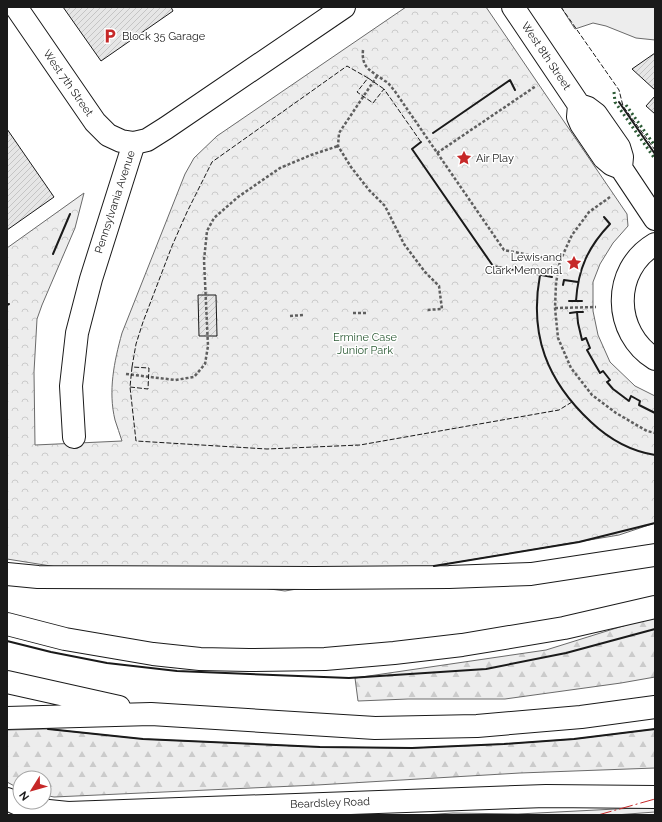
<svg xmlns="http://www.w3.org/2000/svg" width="662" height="822" viewBox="0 0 662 822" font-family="Raleway,sans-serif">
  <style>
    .built { fill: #ededed; stroke: #6a6a6a }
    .forest { fill: url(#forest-firs); stroke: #6a6a6a }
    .park { fill: url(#park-crowns); stroke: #6a6a6a }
    .building { fill: url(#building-hatch); stroke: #1a1a1a }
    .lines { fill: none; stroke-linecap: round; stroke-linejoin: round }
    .minor-casing { stroke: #1a1a1a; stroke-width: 24 }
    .tertiary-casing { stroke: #1a1a1a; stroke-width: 24 }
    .motorway-casing { stroke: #1a1a1a; stroke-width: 24 }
    .path { stroke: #5f5f5f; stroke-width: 2.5; stroke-dasharray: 3 2; stroke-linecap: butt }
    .minor { stroke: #fff; stroke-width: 22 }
    .tertiary { stroke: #fff; stroke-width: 22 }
    .motorway { stroke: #fff; stroke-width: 22 }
    .hedge { stroke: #2b5a34; stroke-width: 3; stroke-dasharray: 2 3; stroke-linecap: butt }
    .fence { stroke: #1a1a1a; stroke-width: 1; stroke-dasharray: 5 2; stroke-linecap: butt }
    .wall { stroke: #1a1a1a; stroke-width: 2 }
    .power { stroke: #c62828; stroke-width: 1; stroke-dasharray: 14 3 2 3; stroke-linecap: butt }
    .labels { text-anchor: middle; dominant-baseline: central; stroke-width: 3; stroke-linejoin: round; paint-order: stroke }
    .poi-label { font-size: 11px; fill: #1a1a1a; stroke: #fff; text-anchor: start }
    .street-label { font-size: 11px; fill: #1a1a1a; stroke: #fff }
    .park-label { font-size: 11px; fill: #2b5a34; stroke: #fff }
  </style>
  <defs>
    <pattern id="forest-firs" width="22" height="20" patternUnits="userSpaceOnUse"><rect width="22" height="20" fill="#ededed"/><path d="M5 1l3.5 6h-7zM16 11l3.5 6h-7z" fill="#cbcbcb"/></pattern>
    <pattern id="park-crowns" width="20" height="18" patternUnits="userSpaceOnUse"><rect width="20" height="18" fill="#ededed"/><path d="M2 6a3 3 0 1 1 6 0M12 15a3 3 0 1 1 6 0" fill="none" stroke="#cbcbcb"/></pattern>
    <pattern id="building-hatch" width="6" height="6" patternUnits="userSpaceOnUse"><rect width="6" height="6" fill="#e6e6e6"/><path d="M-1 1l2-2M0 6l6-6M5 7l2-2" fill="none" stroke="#c5c5c5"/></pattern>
  </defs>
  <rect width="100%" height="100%" fill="#fff"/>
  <path class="built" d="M561,7H655V40L636,38L606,26L593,23L575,29Z
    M655,807V812L615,815H421L453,813L518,814Z"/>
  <path class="forest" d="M655,616V677L621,683L505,699H408L358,701L355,678L546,650Z
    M48,729L143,739L320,747L412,748L504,744L574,739L655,729V768L520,773L317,785L54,797L44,795V778H20V789L7,782V730Z"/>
  <path class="park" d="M406,7H486L627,214L628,226L613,243L600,264L593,282V311L598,335L610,362L635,386L655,396V523L619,535L285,591L159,574L57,567L7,559V248L84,193L75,228L42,305L37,319L34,372L35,445L122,441C120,434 117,427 115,420C108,391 114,362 122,333L185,174L194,158L217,136Z"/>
  <path class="building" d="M63,7H171L173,11L101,61Z
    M655,53V90L632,69Z
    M655,96V114L646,106Z
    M7,129L54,197L7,230Z
    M198,295H216L217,336H199Z"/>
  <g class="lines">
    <g class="minor-casing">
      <path id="minor" d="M513,7L579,105L578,117L581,124L604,158L611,164L621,168L655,219
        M579,105L588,108L596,114L619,147L622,157L621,168
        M655,244C611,270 613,333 655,359
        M74,437L71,386L77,333L91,279L134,143"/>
    </g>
    <g class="tertiary-casing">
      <path id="tertiary" d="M16,7L95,122L108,135L121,141L134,143L147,140L166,128L344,7
        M7,799L29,809L68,813L546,796L655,797"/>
    </g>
    <g class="motorway-casing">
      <path id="motorway" d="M7,574L38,577L313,578L449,577L531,574L655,555
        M7,624L65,639L153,654L200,659L249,660L325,659L394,653L462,645L564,628L655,607
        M7,682L119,707
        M7,718L151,714L375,728L477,726L581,717L655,707"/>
    </g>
    <path class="path" d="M363,50C361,69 372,71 385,81C389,83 391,87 394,90L504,250L560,261
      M377,76L339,133L338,146L351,167L369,190L385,206L404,244L425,272L439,286L442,309L426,310
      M437,153L536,86
      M610,197L589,212L572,235L560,261L556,283L555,308L558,338L571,368L592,395L616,413L647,431L655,433
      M555,308L596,307
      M353,313H367
      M290,316L303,315
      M126,374L175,380L194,377L205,364L208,346L204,260L207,231L214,218L238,197L280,168L311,155L338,146"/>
    <use href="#minor" class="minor"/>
    <use href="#tertiary" class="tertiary"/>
    <use href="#motorway" class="motorway"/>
    <path class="hedge" d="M614,92L615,102L655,159
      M626,105L655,146"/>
    <path class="fence" d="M561,7L619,90L623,106L655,150
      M368,78L384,89
      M132,367L136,344L143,322L172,246L187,212L212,162L347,66L368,78L357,92L373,103L384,89L421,142
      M130,387L148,389L149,368L132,367L130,387L136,441L267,449L360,445L559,410L572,402"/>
    <path class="wall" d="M619,102L655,154
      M433,133L510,80L515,90
      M421,142L412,149L493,266L552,277
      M53,254L70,214
      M540,275C529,335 547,381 591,422C609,439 630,451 655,455
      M563,285L564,280L578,282
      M569,301H576
      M582,301H576C578,269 588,247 610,224L604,217
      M7,305L9,304
      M583,312H577L578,323L582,340L586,338L590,348L587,350L600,373L603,371L610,380L607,382L613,389L629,401L631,396L640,401L639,405L655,413
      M570,313L577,312
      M434,566L579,542L655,523
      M7,641L51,652L107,663L177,671L349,678L486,669L566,653L655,629
      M48,729L143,739L320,747L412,748L504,744L574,739L655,729"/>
    <path class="power" d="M598,815L655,799"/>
  </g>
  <defs>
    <g id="parking-bare" transform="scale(1.2)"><path d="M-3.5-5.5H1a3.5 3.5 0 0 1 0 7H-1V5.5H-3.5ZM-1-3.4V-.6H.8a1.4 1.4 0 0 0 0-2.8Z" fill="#c62828" stroke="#fff" stroke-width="2.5" paint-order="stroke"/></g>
    <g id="sight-bare" transform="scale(1.2)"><path d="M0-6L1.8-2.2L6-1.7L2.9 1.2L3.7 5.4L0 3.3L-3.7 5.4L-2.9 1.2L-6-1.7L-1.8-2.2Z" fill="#c62828" stroke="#fff" stroke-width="2.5" paint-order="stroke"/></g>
  </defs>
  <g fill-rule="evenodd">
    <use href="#parking-bare" x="110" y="36"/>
    <use href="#sight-bare" x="464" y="158"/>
    <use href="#sight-bare" x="574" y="263"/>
  </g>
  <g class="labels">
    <g class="poi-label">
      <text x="122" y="36">Block 35 Garage</text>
      <text x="476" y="158">Air Play</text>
      <text x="562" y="257" text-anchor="end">Lewis and<tspan x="562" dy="13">Clark Memorial</tspan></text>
    </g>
    <g class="street-label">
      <text transform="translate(546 56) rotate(56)">West 8th Street</text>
      <text transform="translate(68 83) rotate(55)">West 7th Street</text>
      <text transform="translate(115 202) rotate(-72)">Pennsylvania Avenue</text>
      <text transform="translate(330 803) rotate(-2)">Beardsley Road</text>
    </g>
    <g class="park-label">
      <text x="365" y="337">Ermine Case<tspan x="365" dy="13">Junior Park</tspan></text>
    </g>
  </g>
  <rect width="662" height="822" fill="none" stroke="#1a1a1a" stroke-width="16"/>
  <g transform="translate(32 790) rotate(233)"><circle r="19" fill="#ffffff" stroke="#a3a3a3"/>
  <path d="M0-3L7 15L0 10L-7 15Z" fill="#c62828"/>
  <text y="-6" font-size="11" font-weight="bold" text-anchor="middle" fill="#1a1a1a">N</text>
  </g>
</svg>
